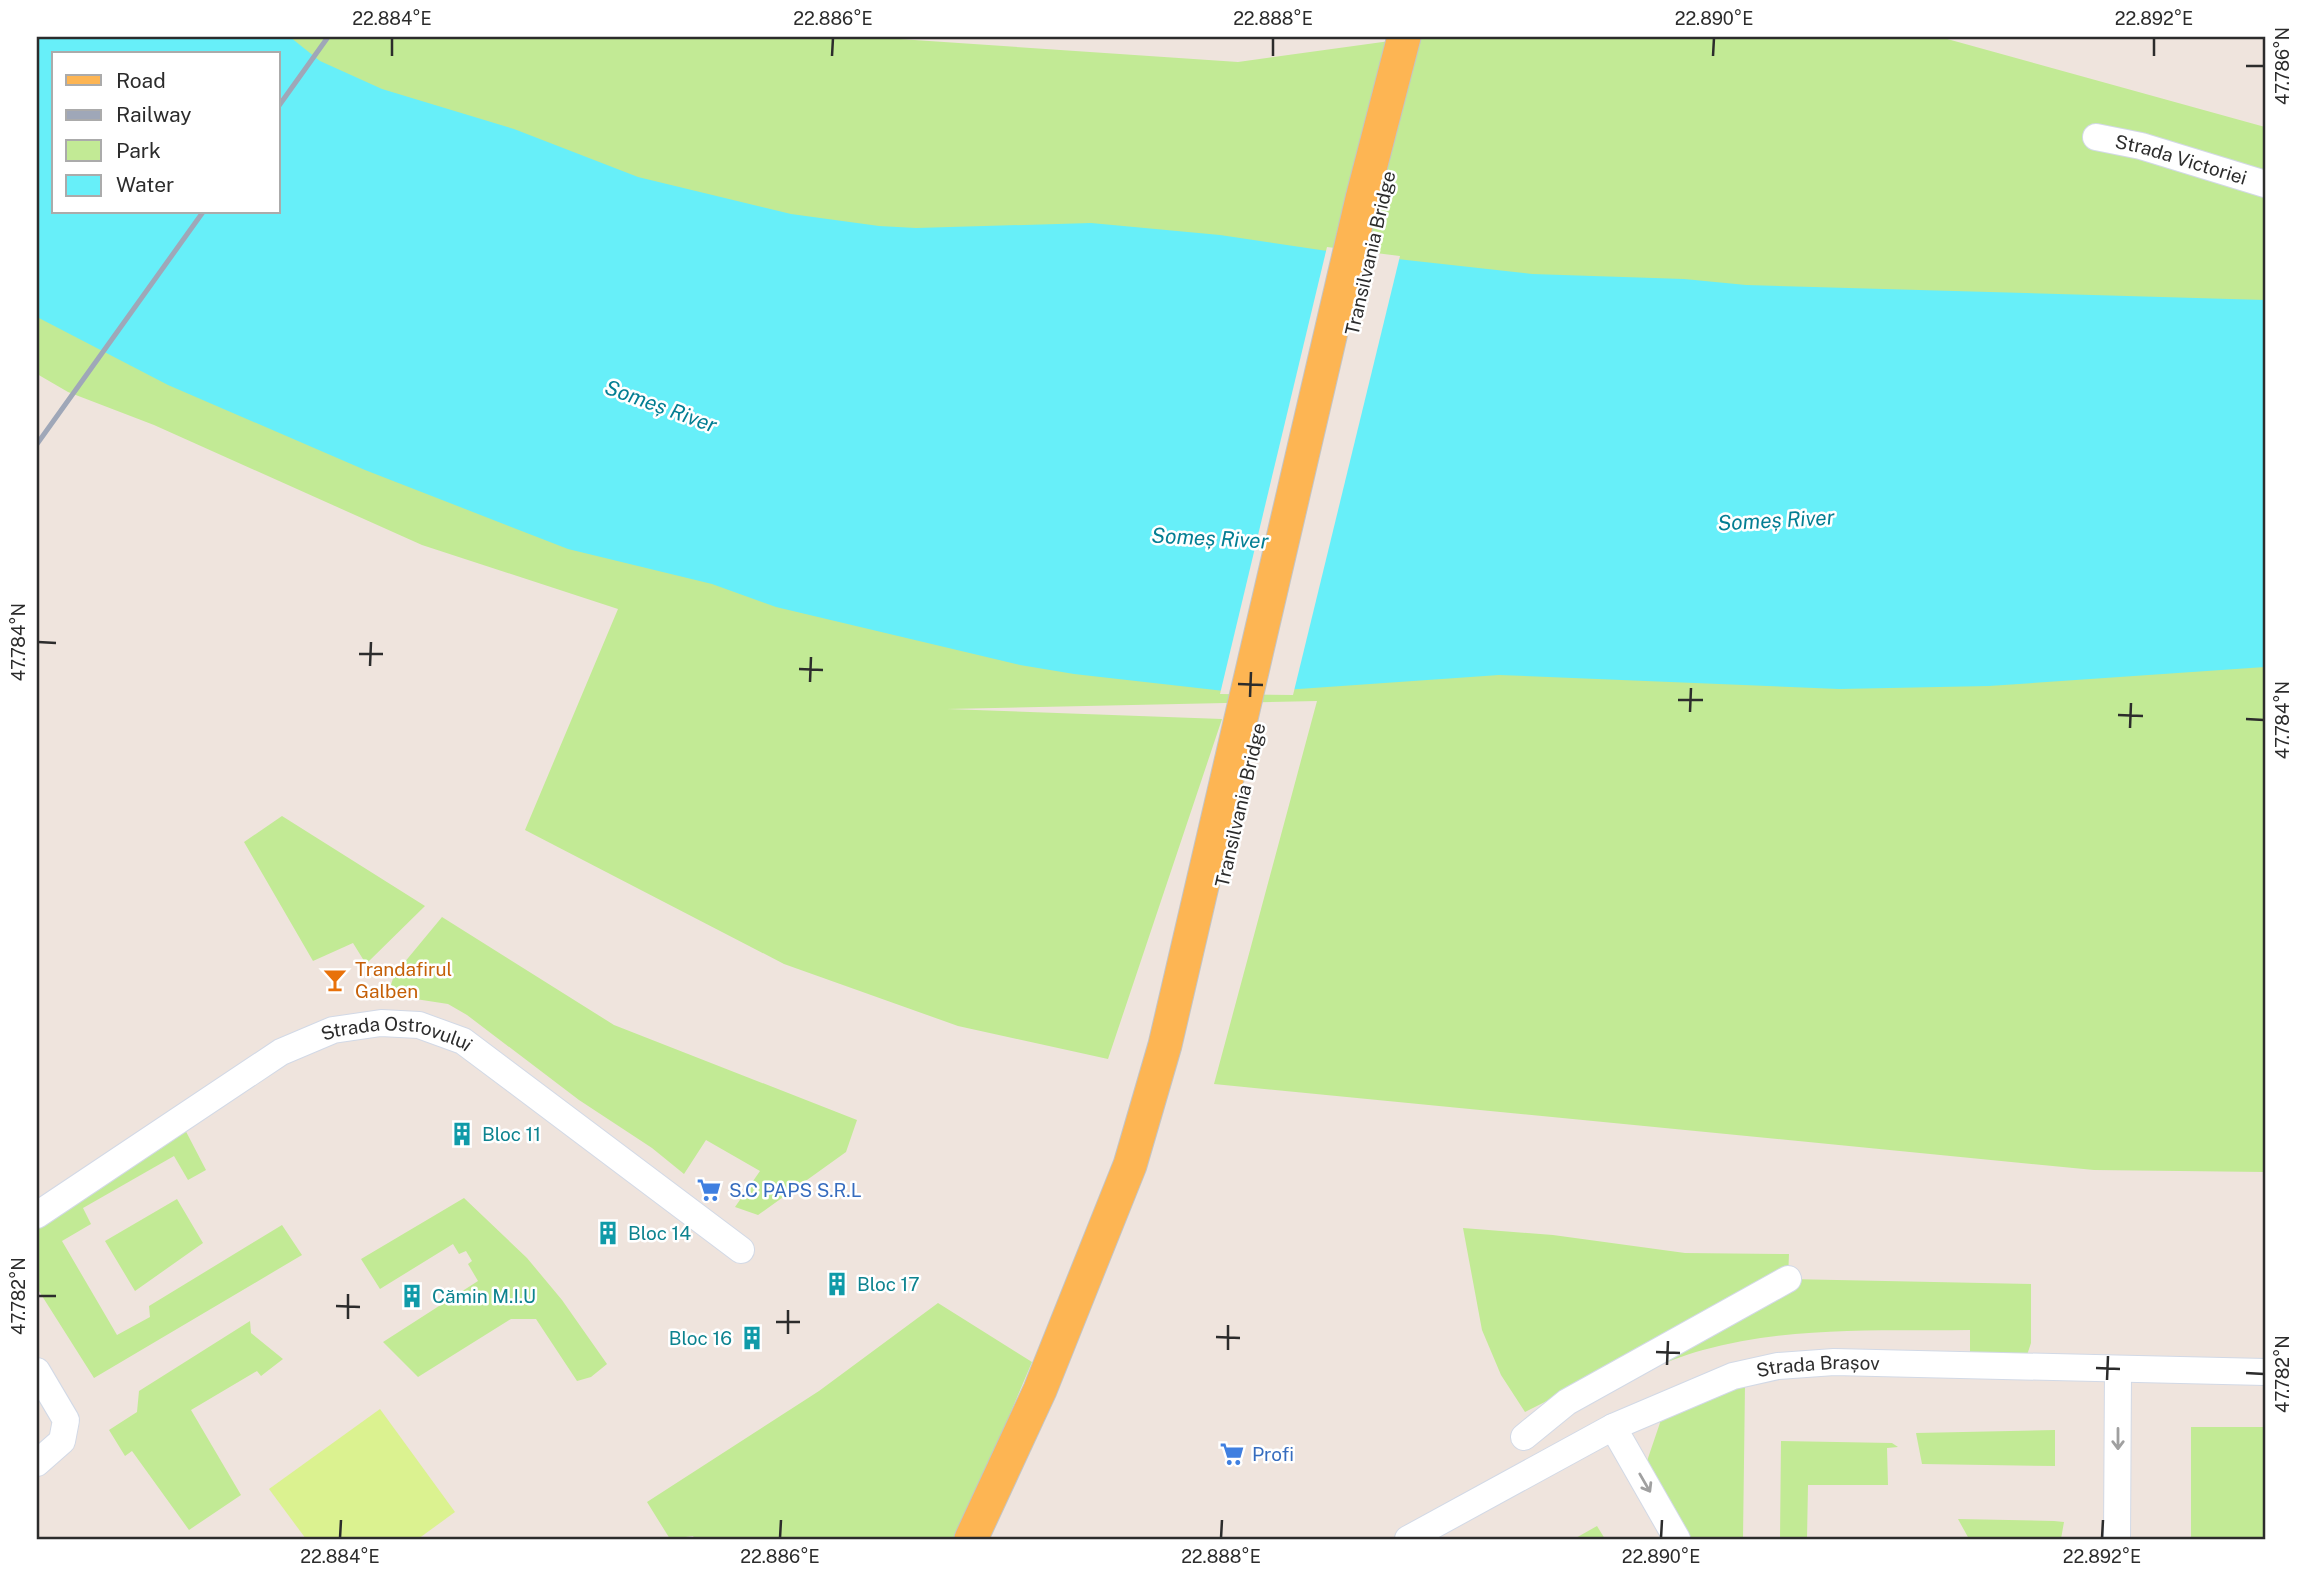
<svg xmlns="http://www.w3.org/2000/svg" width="2302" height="1576" viewBox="0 0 2302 1576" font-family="'Public Sans',sans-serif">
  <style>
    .green { fill: #c2ea95; fill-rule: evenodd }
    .pitch { fill: #dbf290 }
    .water { fill: #67eff9; fill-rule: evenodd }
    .pier { fill: #efe4dd }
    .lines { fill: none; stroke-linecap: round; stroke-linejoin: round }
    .minor-casing { stroke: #d2d9e6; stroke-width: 28 }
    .major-casing { stroke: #c4c4c4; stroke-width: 35 }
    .minor { stroke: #fff; stroke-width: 26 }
    .major { stroke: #fdb553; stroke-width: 33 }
    .rail { stroke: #9fa7b8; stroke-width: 5 }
    .oneway { stroke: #a0a0a0 }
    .ticks { fill: none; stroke: #2c2c2c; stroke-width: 2.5 }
    .labels { text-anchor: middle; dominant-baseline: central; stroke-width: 5; stroke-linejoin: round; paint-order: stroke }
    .street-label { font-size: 19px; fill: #2c2c2c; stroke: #fff }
    .food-label { font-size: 19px; fill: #c56008; stroke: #fff; text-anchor: start }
    .culture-label { font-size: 19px; fill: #0d838f; stroke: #fff; text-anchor: start }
    .shop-label { font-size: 19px; fill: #366cbe; stroke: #fff; text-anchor: start }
    .water-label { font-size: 21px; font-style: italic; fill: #037e93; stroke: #fff }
    .neatline { fill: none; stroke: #2c2c2c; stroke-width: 2.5 }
    .ticks-label { font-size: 18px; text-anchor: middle; fill: #2c2c2c }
  </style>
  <rect width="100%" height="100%" fill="#efe4dd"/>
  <path class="green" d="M37,37H870L1238,62L1419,37H1940L2265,127V1172L2094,1170L1214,1084L1317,701L947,709L1222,719L1108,1059L958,1026L784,964L525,830L618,609L422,545L154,425L68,392L37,374ZM54,54H278V212H54Z
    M282,816L425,906L366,964L353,943L313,961L244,842Z
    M442,917L614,1025L857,1120L846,1152L758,1215L735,1207L760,1171L706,1140L684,1174L652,1148L579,1100L467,1015L448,1004L409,998L391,985L394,975Z
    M180,1120L206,1170L188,1180L174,1156L83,1208L91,1224L62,1241L117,1335L150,1317L149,1306L282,1225L302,1255L94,1378L37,1288V1215Z
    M464,1198L527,1258L562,1300L607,1364L591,1377L577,1381L536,1319H511L418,1377L383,1342L478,1281L468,1264L472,1261L466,1251L459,1254L453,1244L380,1289L361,1259Z
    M177,1199L203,1243L135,1291L105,1241Z
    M1463,1228L1553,1235L1685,1253L1789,1254L1788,1279L2031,1284V1343L2027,1355L1970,1353V1330C1881,1331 1789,1326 1703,1350C1684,1355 1665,1363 1647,1370L1630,1359L1525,1412L1501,1375L1482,1330Z
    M938,1303L1032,1362L957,1539H695L693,1536L670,1539L647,1502L819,1391Z
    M250,1321L251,1333L283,1359L261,1376L257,1371L191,1410L241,1495L189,1530L132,1451L125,1456L109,1430L137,1412L139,1391Z
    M1745,1385L1743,1539H1687L1646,1464L1663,1414Z
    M2191,1427H2265V1539H2191Z
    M2055,1430V1466L1922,1464L1916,1433Z
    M1781,1441L1892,1443L1898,1447L1887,1448L1888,1485H1808L1807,1539H1780Z
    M1958,1519L2054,1521L2064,1522L2061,1539H1969Z
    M1597,1526L1605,1539H1574Z"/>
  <path class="pitch" d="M380,1409L455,1512L418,1539H306L269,1489Z"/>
  <path class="water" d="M37,37H290L320,61L382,89L514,129L638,177L791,214L879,226L916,228L1091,223L1220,235L1334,252L1532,274L1684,279L1746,285L2265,300V667L1989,686L1839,689L1499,675L1242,693L1074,674L1020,665L776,607L712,584L568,549L365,470L168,385L37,317ZM54,54H278V212H54Z"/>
  <path class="pier" d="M1327,247L1400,256L1293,695L1220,694Z"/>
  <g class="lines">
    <g class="minor-casing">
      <g id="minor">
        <path id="s1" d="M2096,137L2141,146L2265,184"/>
        <path id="s2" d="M37,1215L281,1052L333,1030L381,1023L419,1025L463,1041L741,1250"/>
        <path d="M37,1371L66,1420L62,1441L37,1463"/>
        <path d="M1613,1427L1677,1539"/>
        <path d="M1524,1437L1567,1402L1788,1279"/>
        <path id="s3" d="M1408,1539L1613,1427L1733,1376L1778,1366L1834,1362L2265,1372"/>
        <path d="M2117,1539L2118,1370"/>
      </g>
    </g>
    <g class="major-casing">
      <path id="major" d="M971,1539L1040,1390L1130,1165L1165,1045L1362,199L1404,37"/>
    </g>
    <use href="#minor" class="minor"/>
    <use href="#major" class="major"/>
    <path class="rail" d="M278,107L328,37
      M37,444L203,212"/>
  </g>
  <defs><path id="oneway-shaft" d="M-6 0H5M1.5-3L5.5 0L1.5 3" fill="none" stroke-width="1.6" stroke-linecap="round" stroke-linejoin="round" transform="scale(1.75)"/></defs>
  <g class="oneway">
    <use href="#oneway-shaft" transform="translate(2118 1439) rotate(90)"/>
    <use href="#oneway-shaft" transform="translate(1645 1483) rotate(60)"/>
  </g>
  <path class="ticks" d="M392,56V38M832,56L833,38M1273,56V38M1713,56L1714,38M2154,56V38M2246,66H2264M38,642L56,643M359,654H383M370,666L371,642M799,669L823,670M810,682L811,657M1238,684L1263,685M1250,697L1251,672M1678,700H1703M1690,712L1691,688M2118,715L2143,716M2246,719L2264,720M2130,728L2131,703M38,1296H56M336,1306L360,1307M348,1319V1294M776,1322H800M788,1334V1310M1216,1337L1240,1338M1228,1350V1325M1656,1352L1680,1353M1667,1365L1668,1341M2096,1368L2120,1369M2246,1373L2264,1374M2107,1380L2108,1356M340,1538L341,1520M780,1538L781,1520M1221,1538L1222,1520M1661,1538L1662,1520M2102,1538L2103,1520"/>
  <defs>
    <g id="bar-bare" transform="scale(1.89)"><path d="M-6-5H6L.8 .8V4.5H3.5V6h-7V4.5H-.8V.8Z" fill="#e8710a" stroke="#fff" stroke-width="2.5" paint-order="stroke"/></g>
    <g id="building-bare" transform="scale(1.89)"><path d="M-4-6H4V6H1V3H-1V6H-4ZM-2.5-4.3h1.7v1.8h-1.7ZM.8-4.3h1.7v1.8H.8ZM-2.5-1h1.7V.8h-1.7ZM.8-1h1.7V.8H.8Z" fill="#0f9aa8" stroke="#fff" stroke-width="2.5" paint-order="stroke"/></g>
    <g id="supermarket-bare" transform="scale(1.89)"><path d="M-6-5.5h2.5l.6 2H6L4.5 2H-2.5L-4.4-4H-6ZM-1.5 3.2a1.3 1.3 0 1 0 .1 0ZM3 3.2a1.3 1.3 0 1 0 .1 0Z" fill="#3f7fe0" stroke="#fff" stroke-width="2.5" paint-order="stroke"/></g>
  </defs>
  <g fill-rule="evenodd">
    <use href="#bar-bare" x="335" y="980"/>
    <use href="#building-bare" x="462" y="1134"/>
    <use href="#supermarket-bare" x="709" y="1190"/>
    <use href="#building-bare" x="608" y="1233"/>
    <use href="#building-bare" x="837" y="1284"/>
    <use href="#building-bare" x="412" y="1296"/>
    <use href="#building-bare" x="752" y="1338"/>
    <use href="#supermarket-bare" x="1232" y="1454"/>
  </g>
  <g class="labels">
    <g class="street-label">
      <text stroke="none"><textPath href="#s1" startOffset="88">Strada Victoriei</textPath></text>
      <text transform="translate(1370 253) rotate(-77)">Transilvania Bridge</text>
      <text transform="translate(1240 805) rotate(-77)">Transilvania Bridge</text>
      <text stroke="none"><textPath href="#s2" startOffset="415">Strada Ostrovului</textPath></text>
      <text stroke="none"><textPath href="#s3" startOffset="450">Strada Brașov</textPath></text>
    </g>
    <g class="food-label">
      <text x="355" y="969">Trandafirul<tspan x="355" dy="22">Galben</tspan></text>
    </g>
    <g class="culture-label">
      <text x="482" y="1134">Bloc 11</text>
      <text x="628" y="1233">Bloc 14</text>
      <text x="857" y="1284">Bloc 17</text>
      <text x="432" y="1296">Cămin M.I.U</text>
      <text x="732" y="1338" text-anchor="end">Bloc 16</text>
    </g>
    <g class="shop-label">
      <text x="729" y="1190">S.C PAPS S.R.L</text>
      <text x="1252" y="1454">Profi</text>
    </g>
    <g class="water-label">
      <text transform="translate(661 406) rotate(20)">Someș River</text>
      <text transform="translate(1776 520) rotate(-3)">Someș River</text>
      <text transform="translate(1210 538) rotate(3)">Someș River</text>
    </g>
  </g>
  <rect width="2302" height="1576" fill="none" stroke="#ffffff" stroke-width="77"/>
  <rect x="52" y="52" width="228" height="161" fill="#ffffff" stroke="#ababab" stroke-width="2"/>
  <rect x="66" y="75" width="35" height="10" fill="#fdb553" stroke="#ababab" stroke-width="2"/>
  <text x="116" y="88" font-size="21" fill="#2c2c2c">Road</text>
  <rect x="66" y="110" width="35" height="10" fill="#9fa7b8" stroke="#ababab" stroke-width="2"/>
  <text x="116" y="122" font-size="21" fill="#2c2c2c">Railway</text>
  <rect x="66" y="140" width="35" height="21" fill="#c2ea95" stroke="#ababab" stroke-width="2"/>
  <text x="116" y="158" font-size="21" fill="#2c2c2c">Park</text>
  <rect x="66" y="175" width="35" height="21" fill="#67eff9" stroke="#ababab" stroke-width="2"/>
  <text x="116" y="192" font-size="21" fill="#2c2c2c">Water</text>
  <rect x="38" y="38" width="2226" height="1500" class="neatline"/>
  <g class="ticks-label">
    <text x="392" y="25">22.884°E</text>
    <text x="833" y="25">22.886°E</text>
    <text x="1273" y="25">22.888°E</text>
    <text x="1714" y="25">22.890°E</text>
    <text x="2154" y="25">22.892°E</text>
    <text transform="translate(2283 66) rotate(-90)" y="6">47.786°N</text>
    <text transform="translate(19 642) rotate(-90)" y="6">47.784°N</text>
    <text transform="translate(2283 720) rotate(-90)" y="6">47.784°N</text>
    <text transform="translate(19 1296) rotate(-90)" y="6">47.782°N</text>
    <text transform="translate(2283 1374) rotate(-90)" y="6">47.782°N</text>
    <text x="340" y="1563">22.884°E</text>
    <text x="780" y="1563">22.886°E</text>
    <text x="1221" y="1563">22.888°E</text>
    <text x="1661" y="1563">22.890°E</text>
    <text x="2102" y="1563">22.892°E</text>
  </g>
</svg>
